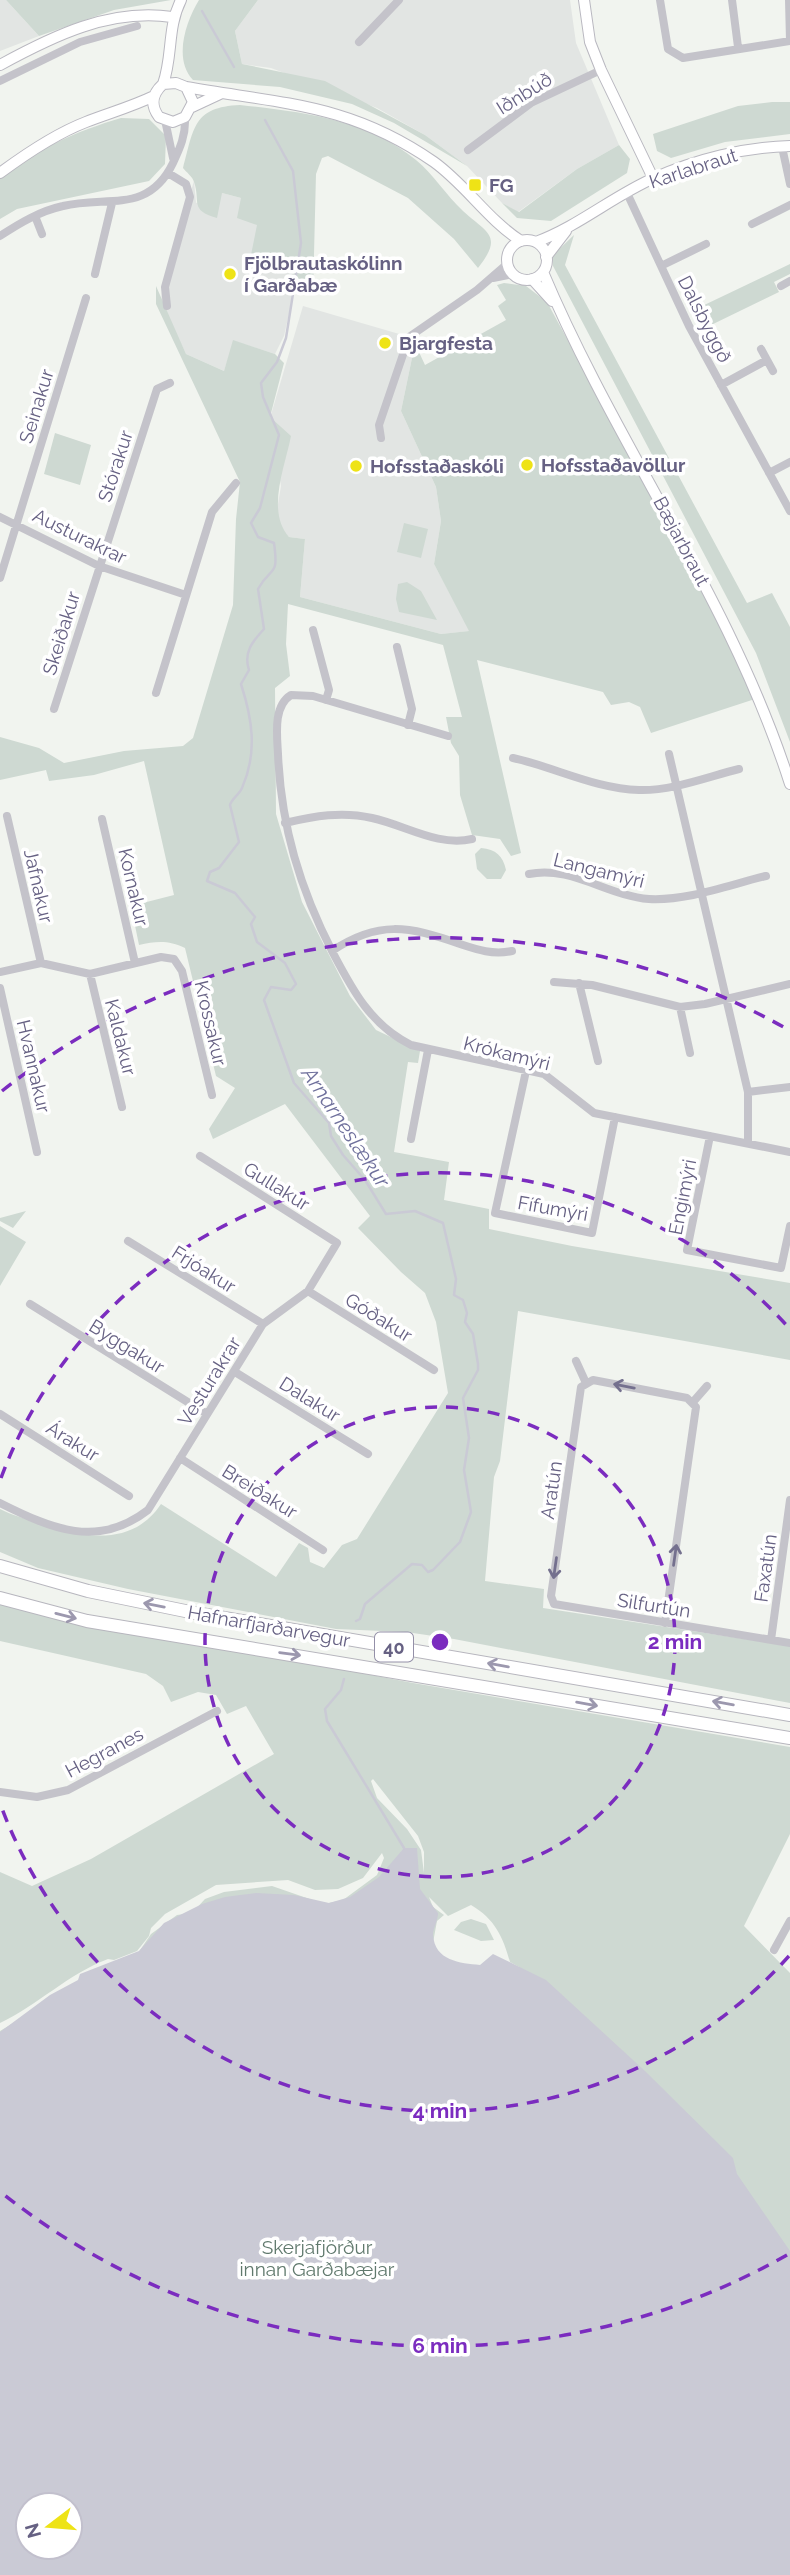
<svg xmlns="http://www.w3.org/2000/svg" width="790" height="2575" viewBox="0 0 790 2575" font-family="Raleway,sans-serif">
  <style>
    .built { fill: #e2e5e3 }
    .green { fill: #ced9d2; fill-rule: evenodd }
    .water { fill: #cacad5; fill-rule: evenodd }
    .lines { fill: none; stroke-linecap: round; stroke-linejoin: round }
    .stream { stroke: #cacad5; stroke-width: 2.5 }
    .secondary-casing { stroke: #b9b8c0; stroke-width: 12 }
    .primary-casing { stroke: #b7b6be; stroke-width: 14 }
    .street { stroke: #c4c3ca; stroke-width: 8 }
    .secondary { stroke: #fff; stroke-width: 10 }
    .primary { stroke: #fff; stroke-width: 12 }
    .oneway { stroke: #74708e }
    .oneway2 { stroke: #9c98ae }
    .ring { fill: none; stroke: #7b2cbf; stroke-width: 3.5; stroke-dasharray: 12 9 }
    .poi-dot { fill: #eee316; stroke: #fff; stroke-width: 2.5 }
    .labels { text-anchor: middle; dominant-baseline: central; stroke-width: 7; stroke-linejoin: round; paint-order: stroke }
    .shield { fill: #fff; stroke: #9490a8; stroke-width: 2 }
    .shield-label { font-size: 18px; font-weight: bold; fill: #666183 }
    .street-label { font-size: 19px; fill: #666183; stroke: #fff }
    .poi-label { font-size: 19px; font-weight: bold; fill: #666183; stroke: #fff; text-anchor: start }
    .park-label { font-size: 19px; fill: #60796d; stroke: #fff }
    .water-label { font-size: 21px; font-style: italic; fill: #6f709c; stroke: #fff }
    .centre { fill: #7b2cbf; stroke: #fff; stroke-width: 3.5 }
    .ring-label { font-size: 21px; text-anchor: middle; font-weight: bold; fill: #7b2cbf; stroke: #fff; stroke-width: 7; stroke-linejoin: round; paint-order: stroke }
  </style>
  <rect width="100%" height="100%" fill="#f1f4ef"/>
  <path class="built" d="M0,0H6L39,36L0,51Z
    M258,0H570L576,43L619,145L577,169L518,212L502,203L467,166L425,135L377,108L271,68L242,64L235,31Z
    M194,181L196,203L222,193L241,198L257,225L295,264L290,309L284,336L275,354L234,341L224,371L186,354L161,303L162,285Z
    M303,306L413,338L418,350L412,358L401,411L436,487L441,521L434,564L470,631L441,634L300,597L305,539L289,537L280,527L277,510L281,486L270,418Z"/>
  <path class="green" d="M6,0H171L114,10L39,36Z
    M199,0H258L235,31L242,64L325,81L425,135L467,166L394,123L352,104L280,87L193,80C173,59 186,21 199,0Z
    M772,102H790V134L725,142L671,158L657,151L653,134L738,106Z
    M240,105C302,112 366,119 416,160C434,175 446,195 463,211C487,233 504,235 478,268L454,239L408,198L328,156L322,158L316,174L313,295L292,289L295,264L251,255L257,225L237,218L241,198L222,193L217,218C189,210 201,202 194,182C193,177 186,172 183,168C194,128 193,107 240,105Z
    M121,118L149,119L166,136L165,164L149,181L17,209L0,219V178C36,149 77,131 121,118Z
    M619,145L630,159L627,173L551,221L517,218L502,203L519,212L577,169Z
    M574,235L565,265L747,603L772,593L790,627V742L756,653L553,266L552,256Z
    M790,264V274L774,282L779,292L707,327L698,308Z
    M504,283L526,286L547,302L707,596L755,699L651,733L640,707L629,702L611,705L603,692L477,660L521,853L511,856L500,839L472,835L460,795L459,756L451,743L446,717H462L443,645L288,604L286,644L290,676L275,688L276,814L302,902L350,996L376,1030L420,1051L418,1063L408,1062L394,1152L449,1162L444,1200L489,1209V1229L572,1246L790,1283V1360L518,1311L500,1461L494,1477L485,1581L544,1589L543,1608L790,1646V1703L454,1639L406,1632L336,1629L128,1589L38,1568L0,1552V1509C11,1515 24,1518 36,1522C80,1537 131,1549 161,1504L276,1577L299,1543L308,1548L310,1562L324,1568L342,1545L357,1539L448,1393L436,1322L425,1293L401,1272L358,1228L370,1216L285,1104L213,1139L209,1129L235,1088L216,1076L185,948C169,940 156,941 139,945L131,906L174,895L144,761L94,775L49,781L46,770L0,780V737L39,748L64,763L124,751L183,746L193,738L233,605L236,519L240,482L156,304V286L186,354L224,371L233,340L275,354L284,363L270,417L291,436C285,467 266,511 289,537L305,539L300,597L441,634L469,631L434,564L441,521L436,487L401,411L412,358L418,350L425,365L506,320L498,306L506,300L497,285Z
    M55,433L91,445L80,485L44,474Z
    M404,523L428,529L421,558L397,552Z
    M407,582L421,591L437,620L399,612L396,599L398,584Z
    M481,848C496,849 503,856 506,870L501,879H487L477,869L475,854Z
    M26,1211L13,1228L0,1221V1218Z
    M0,1226L26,1242L0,1286Z
    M0,1604L413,1683L790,1747V1834L744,1926L790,1973V2575H0V2031L60,1995L132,1962L151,1934L177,1915L192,1913L205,1899L224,1892L272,1886L324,1904L343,1900L377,1875L384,1858L382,1853L363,1878L338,1889L315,1890L288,1880L216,1885L165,1914L151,1928L149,1936L137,1951L114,1960L108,1959C68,1974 38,2005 0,2023V1872L32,1886L91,1859L274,1754L246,1706L227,1714L216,1695L198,1692L171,1702L163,1686L146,1674L0,1641ZM373,1779L418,1836L424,1852V1873L421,1850L407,1829L377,1798L371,1781ZM429,1897L448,1916L471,1905C495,1919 503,1937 510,1962L519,1967L451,1971L432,1948L437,1921L444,1915L433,1907ZM28,2505H70V2547H28Z
    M471,1919L486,1924L494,1940L481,1941L454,1930L461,1922Z"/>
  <path class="water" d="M404,1848H417L420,1889L438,1913C438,1921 433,1928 433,1935C435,1961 460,1963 480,1965L493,1954L546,1980L645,2071L733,2158L737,2174L790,2251V2575H0V2032L50,1995L78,1980L80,1974L139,1951L164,1923L202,1904L225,1897L256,1893L294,1895L329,1903L350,1897L379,1877ZM28,2505H70V2547H28Z"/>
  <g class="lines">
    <path class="stream" d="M202,11L234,67
      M265,120L293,171L301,243L286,338L277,362L261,383L263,397L279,435L260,508L251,523L258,537L274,543C279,579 271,565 258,589L264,629C253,641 243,652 249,670L241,684C252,718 258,752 242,788C239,795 232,798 230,805L239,842L219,868L210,872L207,881L235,893L255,917L251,924L257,942L285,963L296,984L291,990L271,987L264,1000L294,1083L329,1123L331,1136L343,1155L365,1180L386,1214L415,1211L443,1223L456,1279L454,1295L463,1300L467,1313L465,1322L473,1334L478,1364V1370L463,1398L469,1438L464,1470L471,1512L460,1542L433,1570L428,1572L422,1565L412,1564L365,1604L360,1619L356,1621
      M344,1679L341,1690L325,1709L327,1721L404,1848"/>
    <g class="secondary-casing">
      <path id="secondary" d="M584,0L590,42L601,70L653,178
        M0,65C53,36 110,8 172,17
        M163,84C173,56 167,28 181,0
        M186,87L193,102L185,117L173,122L159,117C150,105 152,94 163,84L176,83L186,87C282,104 349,103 434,162C466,185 488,220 521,241
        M192,107L222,93
        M0,173C27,153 55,134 86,122C109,113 131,107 154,96
        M507 260a20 20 0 1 1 40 0a20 20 0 1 1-40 0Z
        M536,242C579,226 613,196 654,178C696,159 745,147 790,146
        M546,257L566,231
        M543,272C617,448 731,599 790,784
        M532,279L552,301"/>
    </g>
    <g class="primary-casing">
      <path id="primary" d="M0,1566L88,1591L195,1613L790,1715
        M0,1598L87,1621L790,1738"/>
    </g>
    <path class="street" d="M660,0L668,49L683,58L790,41L789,0
      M732,0L738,47
      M359,42L399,0
      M0,81L80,42L137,26
      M165,120L173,158
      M782,147L790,184
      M468,150L531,103L601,70
      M627,193L689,326L790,511
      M35,216L42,234
      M752,224L790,205
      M0,236C20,223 40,211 63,206C106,195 148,215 173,163C180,148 186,135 185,117
      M661,266L706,244
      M95,274L112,203
      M493,278L513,274
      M781,286L790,281
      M167,306L165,287L190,197L186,184L168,173
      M761,349L767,360
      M721,385L767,360L773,371
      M381,438L379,425L409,337L477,290L507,264
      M769,473L790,462
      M0,517L99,566L186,595
      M0,578L86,298
      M313,630L329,690L326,700
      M397,647L412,709L408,725
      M156,693L212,512L236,483
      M54,709L157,389L170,383
      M448,736L313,696L291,695C273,706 277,735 278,754C281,826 300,889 333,953C353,991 371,1025 411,1045L544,1074L594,1113L790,1152
      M669,754L748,1092V1143
      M513,758C554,767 596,789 639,790C672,791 707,777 739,769
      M7,816L41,963
      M102,819L135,963
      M285,823C314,816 342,811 372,818C405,825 438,847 472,839
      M529,874C570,865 608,896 649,899C687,901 729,885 766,876
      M332,951C378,920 409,926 460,944C478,950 493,955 512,951
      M0,972L41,963L90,974L161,957L174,959L182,971L212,1095
      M90,974L122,1107
      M554,982L592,985L680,1007L705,1004L790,984
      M579,983L598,1061
      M0,988L37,1152
      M680,1007L690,1053
      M526,1071L495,1213L592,1233L615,1117
      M748,1092L790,1087
      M710,1136L687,1250L781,1268L790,1226
      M411,1139L428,1050
      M128,1241L263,1324
      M308,1291L434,1370
      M30,1304L207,1414
      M576,1361L586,1383
      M235,1372L368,1454
      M693,1402L707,1386
      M0,1414L129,1496
      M180,1458L323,1550
      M0,1503C52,1529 98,1549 148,1510L263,1324L308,1291L337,1243L200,1156
      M665,1623L696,1407L687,1398L593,1380L581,1387L551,1596L554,1604L790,1643
      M771,1640L790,1500
      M0,1792L37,1797L68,1790L217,1711
      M774,1950L790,1921"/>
    <use href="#secondary" class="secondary"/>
    <use href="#primary" class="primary"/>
  </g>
  <defs><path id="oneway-shaft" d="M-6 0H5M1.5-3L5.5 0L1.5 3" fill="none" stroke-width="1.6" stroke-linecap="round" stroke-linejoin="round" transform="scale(1.75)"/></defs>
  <g class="oneway">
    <use href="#oneway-shaft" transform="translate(624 1386) rotate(-169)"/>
    <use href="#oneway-shaft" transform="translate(675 1555) rotate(-82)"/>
    <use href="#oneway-shaft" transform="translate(555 1568) rotate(98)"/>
  </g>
  <g class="oneway2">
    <use href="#oneway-shaft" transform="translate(154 1605) rotate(-169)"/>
    <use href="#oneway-shaft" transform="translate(66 1616) rotate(14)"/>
    <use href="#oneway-shaft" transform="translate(290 1654) rotate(8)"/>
    <use href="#oneway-shaft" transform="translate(498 1665) rotate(-170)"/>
    <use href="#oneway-shaft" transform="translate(723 1703) rotate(-170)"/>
    <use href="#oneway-shaft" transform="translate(587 1704) rotate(10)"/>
  </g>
  <g class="ring">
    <circle cx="440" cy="1642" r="235"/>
    <path d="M789 1956A469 469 0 0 1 1 1806M1 1478A469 469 0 0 1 789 1328"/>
    <path d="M787 2255A704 704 0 0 1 2 2193M2 1091A704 704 0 0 1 787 1029"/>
  </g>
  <g class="poi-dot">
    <rect x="468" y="178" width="14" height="14" rx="3.5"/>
    <circle cx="230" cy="274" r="7"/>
    <circle cx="385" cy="343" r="7"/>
    <circle cx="527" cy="465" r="7"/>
    <circle cx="356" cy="466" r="7"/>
  </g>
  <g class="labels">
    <rect class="shield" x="375" y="1632.5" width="38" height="29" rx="5"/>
    <g class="shield-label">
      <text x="394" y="1647">40</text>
    </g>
    <g class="street-label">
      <text transform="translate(524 93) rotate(-32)">Iðnbúð</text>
      <text transform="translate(693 168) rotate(-18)">Karlabraut</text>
      <text transform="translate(705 319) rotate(63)">Dalsbyggð</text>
      <text transform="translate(36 406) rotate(-73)">Seinakur</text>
      <text transform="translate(115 466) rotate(-72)">Stórakur</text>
      <text transform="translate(80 536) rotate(26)">Austurakrar</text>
      <text transform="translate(682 541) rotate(62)">Bæjarbraut</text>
      <text transform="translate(61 633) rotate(-73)">Skeiðakur</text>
      <text transform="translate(599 870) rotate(14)">Langamýri</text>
      <text transform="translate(39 886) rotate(77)">Jafnakur</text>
      <text transform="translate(134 887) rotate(77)">Kornakur</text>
      <text transform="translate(211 1023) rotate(77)">Krossakur</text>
      <text transform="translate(121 1037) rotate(76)">Kaldakur</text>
      <text transform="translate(507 1053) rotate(14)">Krókamýri</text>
      <text transform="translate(34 1066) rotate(77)">Hvannakur</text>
      <text transform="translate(277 1186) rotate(32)">Gullakur</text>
      <text transform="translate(682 1197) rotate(-79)">Engimýri</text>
      <text transform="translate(553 1208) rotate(10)">Fífumýri</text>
      <text transform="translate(204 1269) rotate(32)">Frjóakur</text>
      <text transform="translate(379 1317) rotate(32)">Góðakur</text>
      <text transform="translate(127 1346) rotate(32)">Byggakur</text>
      <text transform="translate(209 1381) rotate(-58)">Vesturakrar</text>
      <text transform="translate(310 1399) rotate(32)">Dalakur</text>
      <text transform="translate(73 1441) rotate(32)">Árakur</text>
      <text transform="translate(551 1490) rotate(-82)">Aratún</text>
      <text transform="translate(260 1491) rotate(32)">Breiðakur</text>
      <text transform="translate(765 1568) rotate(-82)">Faxatún</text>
      <text transform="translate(654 1605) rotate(9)">Silfurtún</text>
      <text transform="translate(269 1626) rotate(10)">Hafnarfjarðarvegur</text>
      <text transform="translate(104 1752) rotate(-28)">Hegranes</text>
    </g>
    <g class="poi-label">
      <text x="489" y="185">FG</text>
      <text x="244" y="263">Fjölbrautaskólinn<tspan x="244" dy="22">í Garðabæ</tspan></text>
      <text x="399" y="343">Bjargfesta</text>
      <text x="541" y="465">Hofsstaðavöllur</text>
      <text x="370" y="466">Hofsstaðaskóli</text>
    </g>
    <g class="park-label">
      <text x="317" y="2247">Skerjafjörður<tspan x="317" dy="22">innan Garðabæjar</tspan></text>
    </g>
    <g class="water-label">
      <text transform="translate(346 1127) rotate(56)">Arnarneslækur</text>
    </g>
  </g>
  <circle cx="440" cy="1642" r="10" class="centre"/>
  <g class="ring-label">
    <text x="675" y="1649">2 min</text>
    <text x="440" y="2118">4 min</text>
    <text x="440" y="2353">6 min</text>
  </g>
  <g transform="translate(49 2526) rotate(254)"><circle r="33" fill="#ffffff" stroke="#c2c0cd" stroke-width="2"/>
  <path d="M0-5L12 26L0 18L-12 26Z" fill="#eee316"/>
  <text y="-10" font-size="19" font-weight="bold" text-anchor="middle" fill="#666183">N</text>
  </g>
</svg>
